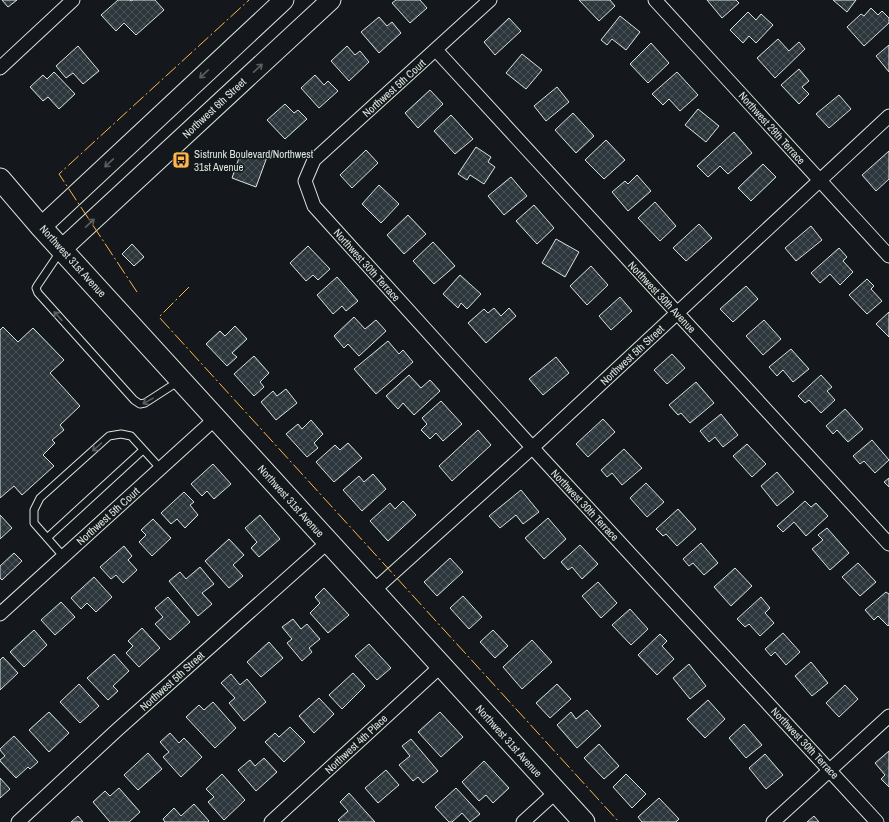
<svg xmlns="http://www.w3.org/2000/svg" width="889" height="822" viewBox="0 0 889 822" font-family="'Archivo Narrow',sans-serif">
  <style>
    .building { fill: url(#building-cross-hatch); stroke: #d8e6dc }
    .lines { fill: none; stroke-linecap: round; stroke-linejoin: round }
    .lane-casing { stroke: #d8e6dc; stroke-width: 9 }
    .street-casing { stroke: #d8e6dc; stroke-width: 15 }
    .secondary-casing { stroke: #d8e6dc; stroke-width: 21 }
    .primary-casing { stroke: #d8e6dc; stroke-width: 23 }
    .lane { stroke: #14181c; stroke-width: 7 }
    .street { stroke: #14181c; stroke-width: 13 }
    .secondary { stroke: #14181c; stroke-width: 19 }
    .primary { stroke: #14181c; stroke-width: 21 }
    .power { stroke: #ffb74d; stroke-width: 1; stroke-dasharray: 14 3 2 3; stroke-linecap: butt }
    .oneway { stroke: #59605f }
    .labels { text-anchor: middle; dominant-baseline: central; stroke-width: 3; stroke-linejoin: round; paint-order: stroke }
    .street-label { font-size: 11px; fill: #d8e6dc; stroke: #14181c }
    .poi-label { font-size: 11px; fill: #d8e6dc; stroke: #14181c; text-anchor: start }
  </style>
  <defs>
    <pattern id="building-cross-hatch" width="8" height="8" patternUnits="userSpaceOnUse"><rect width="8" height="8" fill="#2c363c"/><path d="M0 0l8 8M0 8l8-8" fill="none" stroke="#4a5358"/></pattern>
  </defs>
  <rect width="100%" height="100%" fill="#14181c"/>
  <path class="building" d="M2,0H17L8,7Z
    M118,0H130L131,1L133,0H155L164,10L136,35L124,23L116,31L101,15Z
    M396,0H420L427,8L410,23L392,3Z
    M579,0H610L615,6L599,21Z
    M707,0H736L739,3L722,18Z
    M833,0H856L847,12Z
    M871,8L878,15L882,11L889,18V23L864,46L847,27L861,14L864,16Z
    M748,12L756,20L761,14L773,25L756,43L749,36L743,43L730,30Z
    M620,16L640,32L626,50L612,39L607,45L601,40Z
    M379,17L387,26L392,22L401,33L379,53L361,32Z
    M509,18L521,31L495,55L484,42Z
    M778,39L789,51L799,42L805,49L775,78L757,58Z
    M651,43L669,63L648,83L630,64Z
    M889,45V72L876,56Z
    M78,46L99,71L83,84L73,73L66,78L56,66Z
    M347,46L355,55L360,51L369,62L349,81L331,61Z
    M522,54L542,70L526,89L506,73Z
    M799,69L809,81L802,87L809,94L799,104L781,85Z
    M54,72L75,94L59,109L48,97L43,101L30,87L43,75L47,79Z
    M677,72L698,95L680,111L669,99L663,105L652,94Z
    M315,75L324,85L328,81L338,91L319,108L301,88Z
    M557,87L569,102L546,121L534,106Z
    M430,90L443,104L418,128L405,113Z
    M839,95L851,109L829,128L816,114Z
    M285,104L294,113L298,110L307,119L285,139L267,120Z
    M698,109L719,126L706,142L685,125Z
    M573,113L594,136L576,153L555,130Z
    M451,115L473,139L455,154L434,131Z
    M734,132L752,153L728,174L720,166L708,177L697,166Z
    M606,140L625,160L604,179L585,160Z
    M476,147L491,157L488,162L495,167L484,184L470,175L467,180L458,174Z
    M366,150L378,163L352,188L340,175Z
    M889,151V179L876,191L862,175Z
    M254,152L267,157L256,187L232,178L240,155L251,159Z
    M763,164L776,177L751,201L738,188Z
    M637,175L651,191L628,211L612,192L625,181L628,184Z
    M511,177L527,196L504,215L488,196Z
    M379,185L399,204L381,223L362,204Z
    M655,202L676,226L660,241L638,218Z
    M534,205L554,228L537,244L516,221Z
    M408,215L426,234L404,254L387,235Z
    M699,224L712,238L686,261L673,248Z
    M811,226L822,240L796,261L785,248Z
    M556,239L579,252L565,277L542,263Z
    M433,242L455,266L434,284L413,261Z
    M132,244L144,257L134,266L122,254Z
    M308,246L330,269L318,280L313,275L306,281L290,263Z
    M839,248L847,257L843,261L853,272L840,285L830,274L820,283L811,273Z
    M591,266L608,285L587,305L570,286Z
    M460,275L481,294L467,309L461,303L458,308L443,294Z
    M337,277L358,301L346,311L342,306L333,314L317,295Z
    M867,279L874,286L871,289L882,301L867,314L849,295Z
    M746,286L758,299L733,322L720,309Z
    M620,297L632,311L611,330L599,316Z
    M494,308L501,316L509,308L516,316L486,343L468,323L484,309L488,313Z
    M889,312V337L876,324Z
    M354,317L365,329L376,320L386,331L359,356L348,344L344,348L334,336Z
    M764,320L781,339L763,355L746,336Z
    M235,326L247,339L232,353L237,357L227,366L206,344L220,331L225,336Z
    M3,327L18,342L33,328L64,360L50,373L80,406L60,425L64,430L52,440L55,443L43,455L54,466L22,495L14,486L0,498V330Z
    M388,341L399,354L403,350L413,362L376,394L354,369Z
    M791,349L809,369L793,382L783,370L777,376L769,367Z
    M672,354L685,368L667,384L654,370Z
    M254,356L269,373L260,382L264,387L254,396L234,374Z
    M556,357L569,373L543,395L529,379Z
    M409,375L421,388L430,380L440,391L414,415L403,403L398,409L386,396Z
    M821,375L832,387L827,391L835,400L821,413L809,400L805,403L798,396Z
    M696,382L714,403L690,423L681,413L678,415L669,405Z
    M286,389L297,403L276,420L261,402L273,391L277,396Z
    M441,401L462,424L443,441L436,433L430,439L421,430L427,424L422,418Z
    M845,409L863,429L848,442L837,430L833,434L826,426Z
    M721,414L738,435L723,447L715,437L709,442L700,431Z
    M603,419L615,432L588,457L576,444Z
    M311,420L323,434L314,443L318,448L307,457L286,434L298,424L302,429Z
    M478,430L491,445L452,481L439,466Z
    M872,440L889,460L875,473L864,461L860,464L853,456Z
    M348,443L362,458L334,482L316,462L335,445L340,450Z
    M747,444L766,464L752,477L733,456Z
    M624,449L642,468L622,485L612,473L607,477L601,470Z
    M213,464L231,484L214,499L207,491L202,496L191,484Z
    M777,472L794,492L777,506L761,486Z
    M373,474L386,489L362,511L343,490L359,476L364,482Z
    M889,478V487L884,482Z
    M646,483L664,502L647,517L630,498Z
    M521,490L539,512L523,524L516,515L500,528L489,516Z
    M184,492L194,502L190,505L198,515L185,528L177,519L171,524L161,513Z
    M403,501L416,515L388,541L370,521L390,503L395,509Z
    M805,501L811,507L816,503L828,516L806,536L794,522L783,532L777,526Z
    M678,509L696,529L677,546L666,534L663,536L656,529Z
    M0,515L12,528L0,539Z
    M260,515L280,539L259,557L251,548L257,542L245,528Z
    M548,518L566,539L544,559L525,538Z
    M153,519L171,538L152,556L139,542L146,535L141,530Z
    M827,528L849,553L830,570L812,549L823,540L818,535Z
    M229,539L244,555L233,565L243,576L229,588L205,561Z
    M701,543L718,563L704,575L693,563L689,566L683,559Z
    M580,545L598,564L582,579L572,567L568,570L561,562Z
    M124,546L132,556L128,560L137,570L123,583L116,575L111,579L100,567Z
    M14,553L22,561L2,580L0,578V566Z
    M450,558L463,572L437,596L424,582Z
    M858,563L876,582L860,596L842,577Z
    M200,567L214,584L202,593L212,604L198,616L169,581L180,572L186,579Z
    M735,568L752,586L731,606L714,587Z
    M94,577L112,597L96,612L87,603L81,609L71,598Z
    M598,582L617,603L601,618L582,596Z
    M324,588L349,615L328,633L310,613L320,603L315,597Z
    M886,592L889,594V625L888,626L878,616L874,620L865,610Z
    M463,596L482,617L469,629L450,608Z
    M168,597L190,622L170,640L155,624L163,617L155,608Z
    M761,597L770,608L765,613L774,623L760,636L749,624L745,627L737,619Z
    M61,602L75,617L55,635L41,620Z
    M630,609L648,629L631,645L612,625Z
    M293,619L301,629L307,624L320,639L309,648L312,652L302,661L287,643L292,639L282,627Z
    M142,628L160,648L139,667L126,653L133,646L128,641Z
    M34,630L47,645L24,667L10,652Z
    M493,630L508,646L495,658L480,642Z
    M783,633L800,652L786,665L775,652L771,656L765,649Z
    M660,634L667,641L662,646L674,659L657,675L638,655Z
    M532,640L552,662L522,689L503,667Z
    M269,642L283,658L261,677L247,662Z
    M369,644L391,668L377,680L355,656Z
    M114,654L129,671L113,686L118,691L108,700L87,678Z
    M3,657L18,673L0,690V660Z
    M811,662L828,683L812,696L795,676Z
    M689,664L706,686L690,699L673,678Z
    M353,673L365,686L342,709L329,695Z
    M231,674L240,685L247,679L266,702L244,721L229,703L235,698L221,683Z
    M79,684L99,706L80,723L60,702Z
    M557,684L571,699L550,718L536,703Z
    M845,685L858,699L839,717L826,703Z
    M319,698L334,714L314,733L299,716Z
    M708,700L725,719L705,738L687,719Z
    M213,702L236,728L215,748L186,717L199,705L204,710Z
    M587,710L601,726L577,748L557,725L571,712L576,719Z
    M49,712L69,733L49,752L29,730Z
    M440,712L463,737L441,757L418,732Z
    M744,724L762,745L746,758L729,738Z
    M290,727L305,742L284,762L265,742L275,733L279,737Z
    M170,733L179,743L184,738L202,757L181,777L163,757L169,752L160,742Z
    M14,736L38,762L30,769L28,767L16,778L0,761V760L5,756L0,750V749Z
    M411,739L438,771L423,783L418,777L413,781L399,765L410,756L402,746Z
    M599,744L619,766L604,779L584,758Z
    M889,751V787L881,779L885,775L875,763Z
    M148,753L162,769L138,790L124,775Z
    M765,754L783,775L766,789L749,768Z
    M264,758L277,772L256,791L238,770L250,760L255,766Z
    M484,761L509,788L493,803L486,795L479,801L462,782Z
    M386,770L399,785L378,803L365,788Z
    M222,774L245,800L224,820L208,802L214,797L206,789Z
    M626,774L646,794L632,808L613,787Z
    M0,778L10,789L0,798Z
    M119,788L140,812L129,822H110L93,802L105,791L110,796Z
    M456,788L480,814L470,822L462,813L452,822H449L435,807Z
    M349,793L375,822H340L338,820L348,811L340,802Z
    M659,798L679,819L676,822H642L638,817Z
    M194,804L209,821L208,822H165L163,819L174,808L181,816Z
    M78,816L83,822H71Z
    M814,816L819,822H807Z"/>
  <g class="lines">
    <g class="lane-casing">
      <path id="lane" d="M60,252L37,286L36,288L38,293L134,400L140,404L145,403L179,381
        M47,538L143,450
        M63,556L34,523V510L40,498L109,436L121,434L131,436L160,468"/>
    </g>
    <g class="street-casing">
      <path id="street" d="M490,0L314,160L305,181L314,206L540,456L877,822
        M655,0L889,256
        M436,50L889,544
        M0,68L73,0
        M373,591L533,447L889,116
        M0,614L216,418
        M18,822L117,730L328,542
        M271,822L441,666
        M523,822L556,792
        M773,822L889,716"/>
    </g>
    <g class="secondary-casing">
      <path id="secondary" d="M41,227L284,0
        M62,249L331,0"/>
    </g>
    <g class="primary-casing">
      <path id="primary" d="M0,179L41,227L584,822"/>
    </g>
    <use href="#lane" class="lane"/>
    <use href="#street" class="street"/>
    <use href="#secondary" class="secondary"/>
    <use href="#primary" class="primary"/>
    <path class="power" d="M189,287L159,317L619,822
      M137,292L59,174L249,0"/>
  </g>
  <defs><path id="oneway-shaft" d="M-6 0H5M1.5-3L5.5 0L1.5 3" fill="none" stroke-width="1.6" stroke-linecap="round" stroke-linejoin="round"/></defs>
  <g class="oneway">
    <use href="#oneway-shaft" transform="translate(258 68) rotate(-43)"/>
    <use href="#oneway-shaft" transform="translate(204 74) rotate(137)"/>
    <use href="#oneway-shaft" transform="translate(109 163) rotate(137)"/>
    <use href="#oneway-shaft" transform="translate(90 223) rotate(-43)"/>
    <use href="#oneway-shaft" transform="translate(58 316) rotate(-132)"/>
    <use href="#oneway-shaft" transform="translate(148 401) rotate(151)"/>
    <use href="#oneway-shaft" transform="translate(97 447) rotate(138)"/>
  </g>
  <defs>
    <g id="bus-square" transform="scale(0.9)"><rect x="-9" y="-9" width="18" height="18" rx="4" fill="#ffb74d" stroke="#14181c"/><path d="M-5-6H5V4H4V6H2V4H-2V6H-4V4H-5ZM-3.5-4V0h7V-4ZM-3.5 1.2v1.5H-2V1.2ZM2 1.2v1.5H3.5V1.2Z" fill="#111"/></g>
  </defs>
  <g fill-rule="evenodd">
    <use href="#bus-square" x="181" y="160"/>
  </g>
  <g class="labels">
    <g class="street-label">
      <text transform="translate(394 88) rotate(-42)">Northwest 5th Court</text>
      <text transform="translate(214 108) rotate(-43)">Northwest 6th Street</text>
      <text transform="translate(772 128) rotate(48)">Northwest 29th Terrace</text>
      <text transform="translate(73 261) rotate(48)">Northwest 31st Avenue</text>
      <text transform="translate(367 265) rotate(48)">Northwest 30th Terrace</text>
      <text transform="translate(662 297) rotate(47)">Northwest 30th Avenue</text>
      <text transform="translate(632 355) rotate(-43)">Northwest 5th Street</text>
      <text transform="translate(291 501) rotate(48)">Northwest 31st Avenue</text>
      <text transform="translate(585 505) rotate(47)">Northwest 30th Terrace</text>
      <text transform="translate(108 516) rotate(-42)">Northwest 5th Court</text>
      <text transform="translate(172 681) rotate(-42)">Northwest 5th Street</text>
      <text transform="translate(509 741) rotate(48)">Northwest 31st Avenue</text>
      <text transform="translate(805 743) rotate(47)">Northwest 30th Terrace</text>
      <text transform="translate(356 744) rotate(-43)">Northwest 4th Place</text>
    </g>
    <g class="poi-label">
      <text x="194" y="154">Sistrunk Boulevard/Northwest<tspan x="194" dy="13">31st Avenue</tspan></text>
    </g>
  </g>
</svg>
